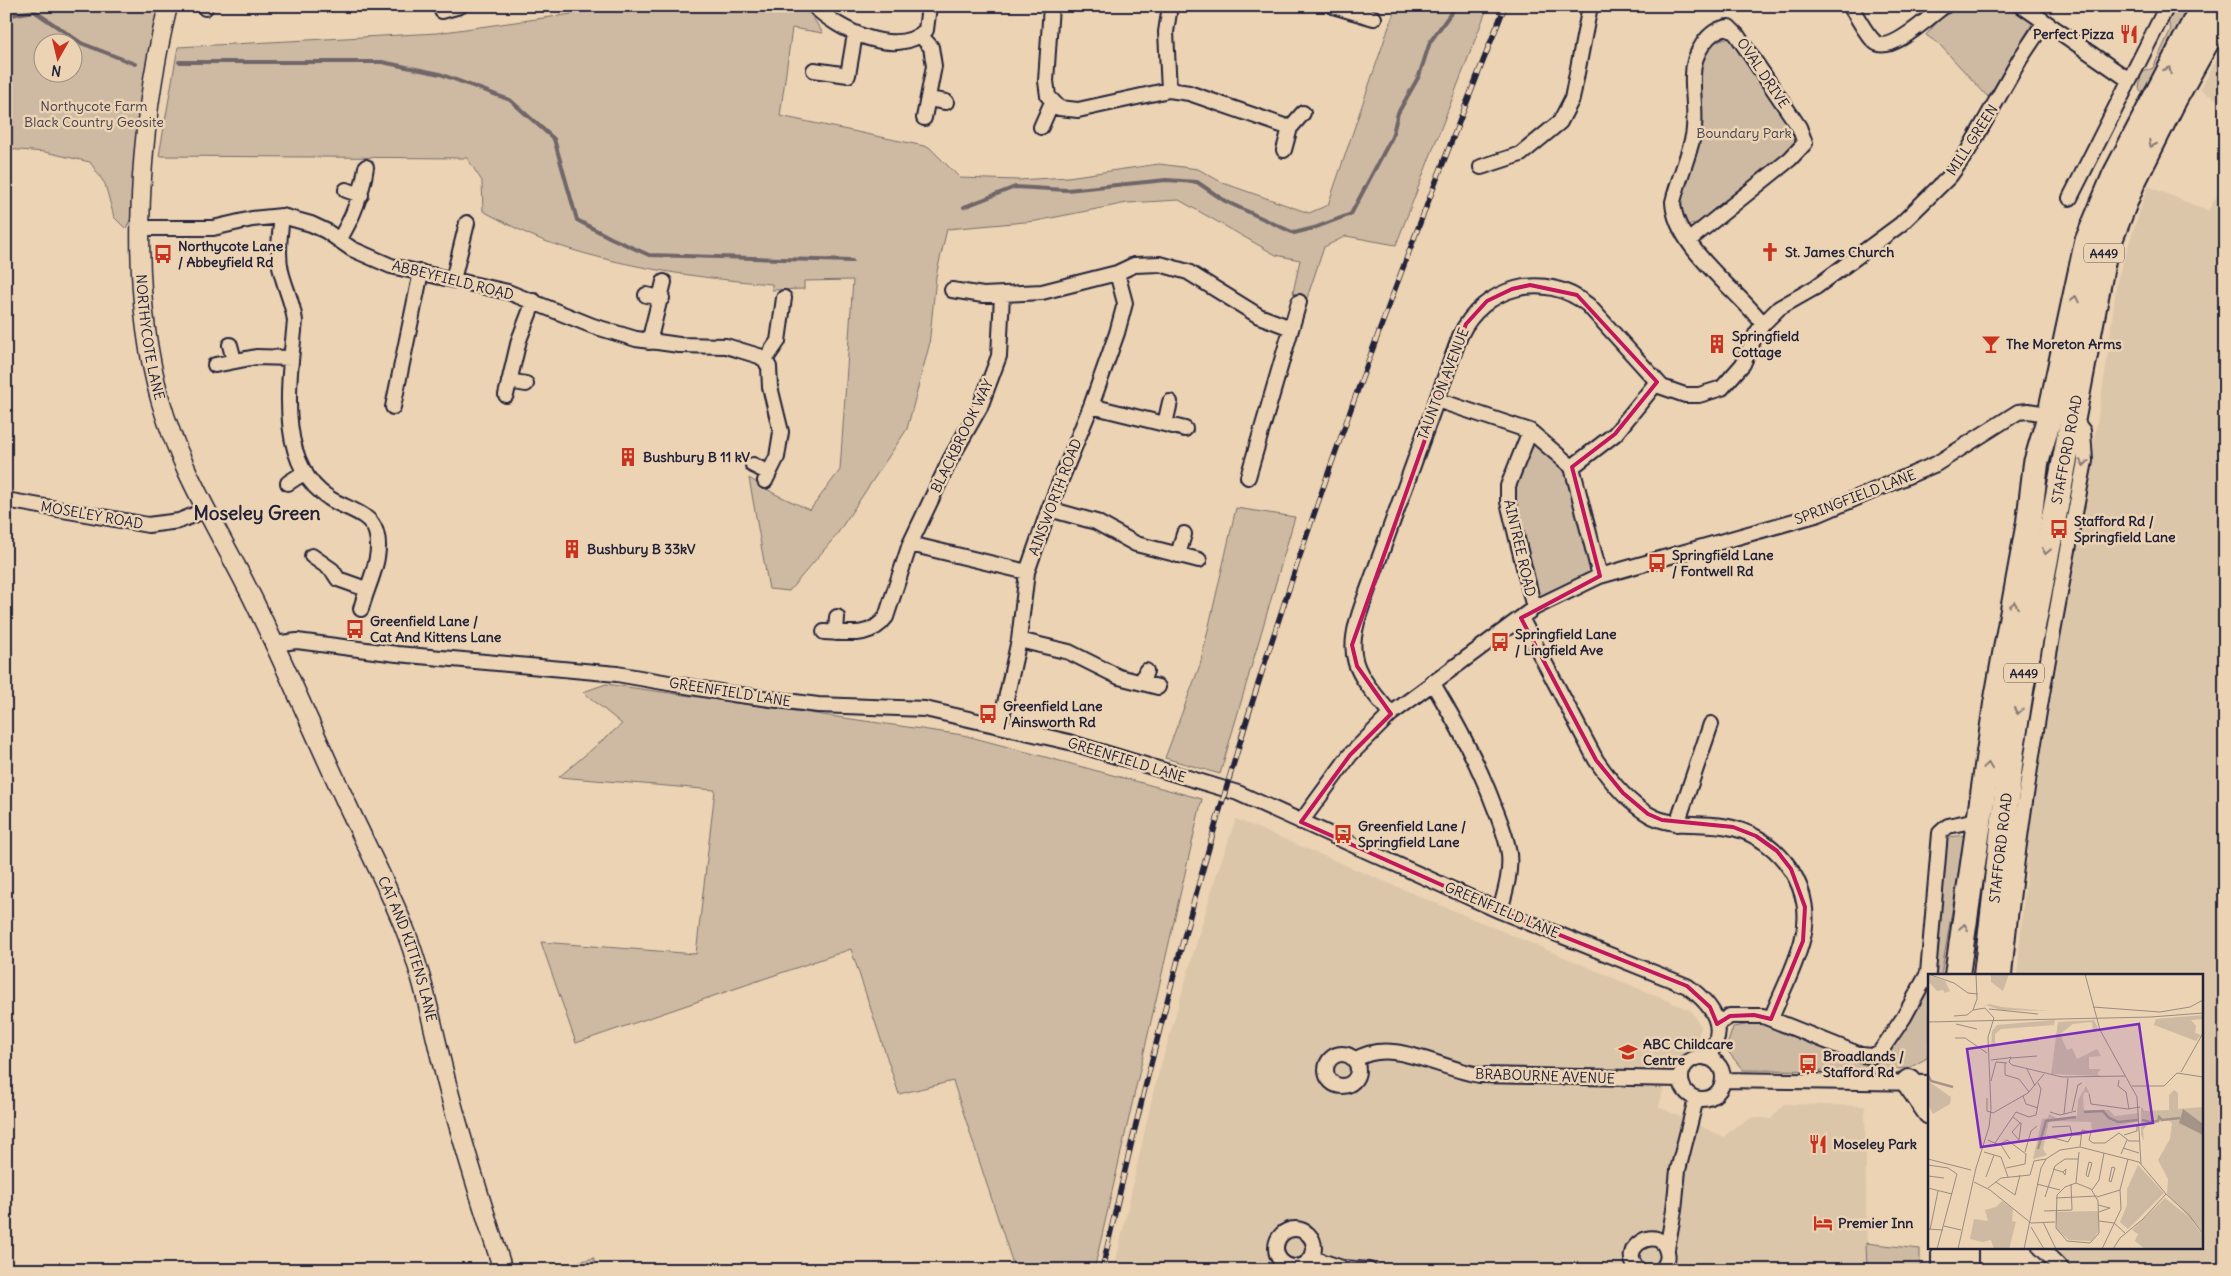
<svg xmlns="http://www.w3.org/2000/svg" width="2231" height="1276" viewBox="0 0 2231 1276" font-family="Delius,sans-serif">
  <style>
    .built { fill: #dcc6aa }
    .green { fill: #cebaa2; stroke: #786e6e; fill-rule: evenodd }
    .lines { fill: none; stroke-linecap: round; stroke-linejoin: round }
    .stream { stroke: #706669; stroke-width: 4 }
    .minor-casing { stroke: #22223b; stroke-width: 18 }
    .tertiary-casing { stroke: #22223b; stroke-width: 21 }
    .trunk-casing { stroke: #22223b; stroke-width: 28 }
    .minor { stroke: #ebd3b3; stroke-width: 14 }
    .tertiary { stroke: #ebd3b3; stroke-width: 18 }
    .trunk { stroke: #ebd3b3; stroke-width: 24 }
    .rail-casing { stroke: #22223b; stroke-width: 5.5 }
    .rail { stroke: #ebd3b3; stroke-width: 4; stroke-dasharray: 11; stroke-linecap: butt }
    .oneway { stroke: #867a77 }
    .marked { fill: none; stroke: #c2185b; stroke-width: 4; stroke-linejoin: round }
    .labels { text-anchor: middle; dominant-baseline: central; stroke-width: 5; stroke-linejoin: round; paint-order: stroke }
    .shield { fill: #ebd3b3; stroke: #5e575f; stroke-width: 1 }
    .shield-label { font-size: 12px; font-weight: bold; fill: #22223b }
    .poi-label { font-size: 14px; font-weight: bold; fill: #22223b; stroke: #ebd3b3; text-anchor: start }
    .street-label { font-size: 14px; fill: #22223b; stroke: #ebd3b3 }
    .park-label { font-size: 14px; fill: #444050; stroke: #ebd3b3 }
    .district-label { font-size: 19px; font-weight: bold; fill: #22223b; stroke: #ebd3b3 }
    .inset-river { fill: none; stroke: #a49488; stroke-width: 2.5 }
    .inset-road { fill: none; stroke: #9b8c83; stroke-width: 1 }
    .view { fill: #7b2cbf; fill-opacity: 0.15; stroke: #7b2cbf; stroke-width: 2.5 }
    .inset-edge { fill: none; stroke: #22223b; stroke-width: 2.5 }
  </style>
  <rect width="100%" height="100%" fill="#ebd3b3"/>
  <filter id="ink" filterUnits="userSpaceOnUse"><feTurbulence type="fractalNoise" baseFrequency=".02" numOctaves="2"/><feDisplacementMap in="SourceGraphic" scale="10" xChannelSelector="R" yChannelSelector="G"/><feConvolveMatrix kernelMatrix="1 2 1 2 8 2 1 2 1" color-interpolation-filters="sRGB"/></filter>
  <g filter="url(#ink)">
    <path class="built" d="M2225,44V104L2200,90Z
      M2225,183V1270H2076L2049,1247H2202V975H2017L2031,817L2106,368L2117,280L2148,186L2208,211Z
      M1236,819L1692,1011L1701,1027L1697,1040L1667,1075L1659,1107L1724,1137L1735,1127L1753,1117L1771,1119L1784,1104L1865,1106L1867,1270H1114L1154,1089L1216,876Z"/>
    <path class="green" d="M6,6H160L140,196L126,229L114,217L105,184L90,162L45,152L6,149ZM42,42H72V72H42Z
      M629,6H805L823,33L792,28L780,116L929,147L960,178L1018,180L1068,177L1159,164L1198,169L1223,183L1309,213L1328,205L1396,6H1488L1396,245L1346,236L1324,247L1307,298L1293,293L1300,260L1276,255L1179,200L1127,203L1036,221L947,229L936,276L929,346L907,429L835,537L789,591L769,589L749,478L775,494L810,510L840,470L853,280L804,281V289L772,290V284C694,278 615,266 542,240C522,232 502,221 483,211L482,181L467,158L159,156L178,47L437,33Z
      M1961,6C1990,6 2008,5 2033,22L1988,97L1939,44L1926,35L1939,20Z
      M2174,6H2195L2145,94L2139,89L2141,73L2153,68L2171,29L2168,21Z
      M1729,37L1795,131L1798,142L1789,153L1701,222L1686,225L1678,202L1702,124V101L1698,77L1702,58L1714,42Z
      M1531,438L1570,470L1594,570L1533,600L1511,488Z
      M1236,508L1295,517L1220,774L1165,758L1200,665Z
      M606,684L963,735L1202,799L1094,1270H1015L953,1081L899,1094L851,949L576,1043L541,942L696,954L715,790L559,777L622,724L583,692Z
      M1965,835L1941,975H1930V1043L1927,1058L1909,1068L1874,1071L1743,1070L1726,1049L1733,1027L1770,1021L1867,1065L1881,1062L1929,982L1941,843L1949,837Z
      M1866,1243L1920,1249V1270H1867Z
      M594,1258V1270H546Z"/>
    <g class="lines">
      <path class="stream" d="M6,16L34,11L81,43L135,64
        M179,62H382L440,74L510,100L554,139L577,220L611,238L649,255L852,261
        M964,207L1015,187L1067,190L1166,180L1197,182L1225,201L1294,233L1314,228L1351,214L1392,137L1398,113L1419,76L1430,42L1456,6"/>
      <g class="minor-casing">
        <path id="minor" d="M814,6C838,30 897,59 926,30L929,6
          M1051,6L1046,81L1048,96L1059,108L1078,110L1169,90L1189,93L1290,128
          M1333,6L1374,18
          M1850,6C1858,17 1865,34 1875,42C1890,55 1930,16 1944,6
          M2022,6L2129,80
          M205,8V6
          M442,11L460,6
          M920,35L931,47L934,66L924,118
          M814,70L848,75L855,34
          M1169,90L1166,32L1170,6
          M928,99L946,102
          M1041,127L1052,102
          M1284,150L1290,128L1303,113
          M1481,167L1521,154L1560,122L1572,99L1590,6
          M346,190L361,195
          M2070,198L2167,6
          M282,216C280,234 277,254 281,271C285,288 293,303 295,321C290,375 274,463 329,498C345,509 370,512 376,532C384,557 367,585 361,609
          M142,228H213L252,219L282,216L311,224L326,231L352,249L391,266L508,292L593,326L636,339L679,345L726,346L759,356L765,360L769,367L770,387L781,432L777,457L765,481
          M339,240C354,216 362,194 366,167
          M1688,241L1790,159L1805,143L1799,127L1737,35L1729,27C1707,29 1693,55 1693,75C1692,96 1697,115 1693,136C1688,159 1678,180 1673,202C1675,247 1737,289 1763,324
          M453,280L467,223
          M952,290L983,295L1042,292L1117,273L1134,265L1160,264L1188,272L1259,316L1291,328
          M646,295L662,298
          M649,342L664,282
          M230,345L234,360
          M765,360L778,341L784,298
          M215,365L256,357L291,358
          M509,381L526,384
          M506,395L519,340L534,301
          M1437,400L1530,431L1572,467L1600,576
          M1091,406L1185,429
          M393,407L421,272
          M1165,424L1170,402
          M1530,431L1508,486V502L1534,608
          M753,465L769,473
          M1572,467L1615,434L1657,382
          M1248,477L1299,302
          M288,483L305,472
          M6,500L148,525L179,521L206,510
          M1049,509L1096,522L1136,544L1199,560
          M910,544L1027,572
          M1178,555L1184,534
          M312,556L332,570L338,579L366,589
          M1521,618L1596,760C1609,779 1627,802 1648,814C1674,830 1705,820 1733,828C1782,840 1817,892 1802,941C1795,968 1781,993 1771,1019
          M824,632C848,633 871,638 886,617L910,544L950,460L980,407L999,356L1002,295
          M836,633L837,617
          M1019,640L1069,652L1119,677L1158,687
          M273,644L297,641L397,654L617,674L732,694L818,705L925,709L1069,742L1238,793L1500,911L1687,986C1713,1005 1730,1028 1707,1058
          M1432,682C1456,722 1478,762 1494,806C1500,821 1507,838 1509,854C1511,874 1505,892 1500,911
          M1142,683L1146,671
          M1391,714C1355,671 1343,659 1363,603L1460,336C1483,286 1545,270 1588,305L1662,387L1685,395H1699L1722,388L1743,364L1756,334L1763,324L1779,308L1816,287L1901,224L1950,176L1968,151L2020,59L2044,23
          M1000,726L1019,640L1027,572L1049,509L1091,406L1117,333L1125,303L1117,273
          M1301,822L1350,755L1391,714L1534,608L1600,576L1819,514L1936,464L2018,412L2028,411L2073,418L2083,431L2085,461C2052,632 2020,802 2004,975
          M1677,824L1711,724
          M1717,1024L1730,1016H1763L1861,1055L1872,1056L1880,1052L1904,1017L1928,973L1940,833L1948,826L1981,819
          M1326 1070a16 16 0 1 1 32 0a16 16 0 1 1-32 0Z
          M1681 1078a21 21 0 1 1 42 0a21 21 0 1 1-42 0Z
          M1355,1060C1391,1036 1441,1070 1480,1075L1681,1079
          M1723,1080L1930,1083
          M1276 1248a19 19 0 1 1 38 0a19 19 0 1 1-38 0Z
          M2040,1247L2063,1270
          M1667,1249L1674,1210L1678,1170L1696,1099
          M1312,1258L1342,1268L1369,1270
          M1639,1270C1614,1248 1661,1222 1667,1252C1669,1259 1666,1265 1661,1270"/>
      </g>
      <g class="tertiary-casing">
        <g id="tertiary">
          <path id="s1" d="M168,6C139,124 127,281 160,399C180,471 220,532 253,599C285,665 314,733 345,800C364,841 385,881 402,922C423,973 433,1030 447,1084C463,1146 483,1208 503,1270"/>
        </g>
      </g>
      <g class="trunk-casing">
        <g id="trunk">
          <path d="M1957,975L1996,704L2029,522L2036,463L2050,415L2087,242L2115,175L2203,6"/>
          <path id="s2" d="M1986,975L2012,749L2022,684L2104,255L2132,184L2174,100L2225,9"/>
          <path d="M1909,1082L1930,1112"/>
          <path d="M1944,1247V1270"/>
          <path d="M1965,1247V1270"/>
        </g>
      </g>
      <use href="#minor" class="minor"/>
      <use href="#tertiary" class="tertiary"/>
      <use href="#trunk" class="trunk"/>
      <g class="rail-casing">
        <path id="rail" d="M1102,1270C1152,1047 1211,824 1283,607C1349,404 1426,204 1505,6"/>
      </g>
      <use href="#rail" class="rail"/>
    </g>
    <defs><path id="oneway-chevron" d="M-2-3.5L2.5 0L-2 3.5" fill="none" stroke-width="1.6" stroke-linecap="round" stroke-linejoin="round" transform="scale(1.25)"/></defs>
    <g class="oneway">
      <use href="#oneway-chevron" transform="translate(2168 70) rotate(-62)"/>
      <use href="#oneway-chevron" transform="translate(2152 144) rotate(117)"/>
      <use href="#oneway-chevron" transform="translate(2075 299) rotate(-78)"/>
      <use href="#oneway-chevron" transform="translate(2084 463) rotate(97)"/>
      <use href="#oneway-chevron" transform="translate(2046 551) rotate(101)"/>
      <use href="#oneway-chevron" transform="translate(2014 605) rotate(-80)"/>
      <use href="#oneway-chevron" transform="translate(2018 711) rotate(99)"/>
      <use href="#oneway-chevron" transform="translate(1988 766) rotate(-82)"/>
      <use href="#oneway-chevron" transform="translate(1964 927) rotate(-81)"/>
    </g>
  </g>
  <path class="marked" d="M1530,285L1577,295L1657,382L1615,434L1572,467L1600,576L1521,618L1596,760L1623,793L1648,814L1662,820L1733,827L1756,836L1777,851L1791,869L1805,907L1803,941L1771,1019L1754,1015L1730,1016L1717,1024L1710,1007L1687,986L1500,911L1301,822L1350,755L1391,714L1357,666L1352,645L1466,324L1487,301L1512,289Z"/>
  <defs>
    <g id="restaurant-bare" transform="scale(1.5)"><path d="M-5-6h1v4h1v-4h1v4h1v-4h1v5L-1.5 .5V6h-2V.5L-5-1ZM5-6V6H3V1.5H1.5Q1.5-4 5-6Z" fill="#c8321e" stroke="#ebd3b3" stroke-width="2.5" paint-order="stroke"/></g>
    <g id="church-bare" transform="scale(1.5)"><path d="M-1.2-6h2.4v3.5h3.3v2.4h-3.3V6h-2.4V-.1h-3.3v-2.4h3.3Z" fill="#c8321e" stroke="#ebd3b3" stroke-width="2.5" paint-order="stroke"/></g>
    <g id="bus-bare" transform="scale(1.5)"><path d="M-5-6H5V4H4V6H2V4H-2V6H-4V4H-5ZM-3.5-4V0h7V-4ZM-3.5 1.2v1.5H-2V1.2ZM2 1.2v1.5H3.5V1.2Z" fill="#c8321e" stroke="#ebd3b3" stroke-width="2.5" paint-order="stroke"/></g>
    <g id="building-bare" transform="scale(1.5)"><path d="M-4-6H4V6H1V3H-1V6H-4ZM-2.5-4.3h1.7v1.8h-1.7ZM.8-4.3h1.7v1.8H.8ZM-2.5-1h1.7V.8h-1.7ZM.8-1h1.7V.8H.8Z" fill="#c8321e" stroke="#ebd3b3" stroke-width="2.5" paint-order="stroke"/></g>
    <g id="bar-bare" transform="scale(1.5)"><path d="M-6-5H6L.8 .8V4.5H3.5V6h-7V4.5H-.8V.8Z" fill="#c8321e" stroke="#ebd3b3" stroke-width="2.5" paint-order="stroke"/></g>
    <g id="school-bare" transform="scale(1.5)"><path d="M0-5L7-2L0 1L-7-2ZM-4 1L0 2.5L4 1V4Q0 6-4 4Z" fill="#c8321e" stroke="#ebd3b3" stroke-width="2.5" paint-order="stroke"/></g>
    <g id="hotel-bare" transform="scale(1.5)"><path d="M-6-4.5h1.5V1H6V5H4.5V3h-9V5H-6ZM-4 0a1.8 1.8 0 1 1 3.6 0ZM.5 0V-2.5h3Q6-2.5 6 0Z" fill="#c8321e" stroke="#ebd3b3" stroke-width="2.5" paint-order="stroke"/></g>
  </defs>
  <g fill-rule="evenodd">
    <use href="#restaurant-bare" x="2129" y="34"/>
    <use href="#church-bare" x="1770" y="252"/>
    <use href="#bus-bare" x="163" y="254"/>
    <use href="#building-bare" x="1717" y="344"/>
    <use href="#bar-bare" x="1991" y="344"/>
    <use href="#building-bare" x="628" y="457"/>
    <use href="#bus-bare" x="2059" y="529"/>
    <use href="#building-bare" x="572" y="549"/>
    <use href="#bus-bare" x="1657" y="563"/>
    <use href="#bus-bare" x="355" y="629"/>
    <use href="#bus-bare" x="1500" y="642"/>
    <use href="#bus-bare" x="988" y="714"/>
    <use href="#bus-bare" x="1343" y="834"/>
    <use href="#school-bare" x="1628" y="1052"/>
    <use href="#bus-bare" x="1808" y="1064"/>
    <use href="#restaurant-bare" x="1818" y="1144"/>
    <use href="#hotel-bare" x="1823" y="1223"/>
  </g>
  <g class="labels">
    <g class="shield">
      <rect x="2084" y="243.5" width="40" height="19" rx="4"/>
      <rect x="2004" y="663.5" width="40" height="19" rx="4"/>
    </g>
    <g class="shield-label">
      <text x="2104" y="253">A449</text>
      <text x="2024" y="673">A449</text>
    </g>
    <g class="poi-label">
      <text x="2114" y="34" text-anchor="end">Perfect Pizza</text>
      <text x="178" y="246">Northycote Lane<tspan x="178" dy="16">/ Abbeyfield Rd</tspan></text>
      <text x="1785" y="252">St. James Church</text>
      <text x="1732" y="336">Springfield<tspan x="1732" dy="16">Cottage</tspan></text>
      <text x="2006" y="344">The Moreton Arms</text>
      <text x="643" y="457">Bushbury B 11 kV</text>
      <text x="2074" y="521">Stafford Rd /<tspan x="2074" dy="16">Springfield Lane</tspan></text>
      <text x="587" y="549">Bushbury B 33kV</text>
      <text x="1672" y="555">Springfield Lane<tspan x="1672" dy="16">/ Fontwell Rd</tspan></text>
      <text x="370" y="621">Greenfield Lane /<tspan x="370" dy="16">Cat And Kittens Lane</tspan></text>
      <text x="1515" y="634">Springfield Lane<tspan x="1515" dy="16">/ Lingfield Ave</tspan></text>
      <text x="1003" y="706">Greenfield Lane<tspan x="1003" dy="16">/ Ainsworth Rd</tspan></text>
      <text x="1358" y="826">Greenfield Lane /<tspan x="1358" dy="16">Springfield Lane</tspan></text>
      <text x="1643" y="1044">ABC Childcare<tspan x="1643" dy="16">Centre</tspan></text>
      <text x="1823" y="1056">Broadlands /<tspan x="1823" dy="16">Stafford Rd</tspan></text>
      <text x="1833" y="1144">Moseley Park</text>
      <text x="1838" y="1223">Premier Inn</text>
    </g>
    <g class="street-label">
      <text transform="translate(1763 73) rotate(56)">OVAL DRIVE</text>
      <text transform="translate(1972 140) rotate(-57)">MILL GREEN</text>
      <text transform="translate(453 280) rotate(14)">ABBEYFIELD ROAD</text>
      <text stroke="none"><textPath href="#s1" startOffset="334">NORTHYCOTE LANE</textPath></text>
      <text transform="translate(1443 384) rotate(-69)">TAUNTON AVENUE</text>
      <text transform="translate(962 436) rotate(-64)">BLACKBROOK WAY</text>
      <text stroke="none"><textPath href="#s2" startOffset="532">STAFFORD ROAD</textPath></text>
      <text transform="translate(1055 497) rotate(-69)">AINSWORTH ROAD</text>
      <text transform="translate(1855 497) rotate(-21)">SPRINGFIELD LANE</text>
      <text transform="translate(92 515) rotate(10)">MOSELEY ROAD</text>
      <text transform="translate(1520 548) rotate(77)">AINTREE ROAD</text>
      <text transform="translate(730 692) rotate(9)">GREENFIELD LANE</text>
      <text transform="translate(1127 760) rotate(17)">GREENFIELD LANE</text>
      <text stroke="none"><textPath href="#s2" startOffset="128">STAFFORD ROAD</textPath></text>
      <text transform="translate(1502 910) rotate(23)">GREENFIELD LANE</text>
      <text stroke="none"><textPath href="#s1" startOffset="1001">CAT AND KITTENS LANE</textPath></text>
      <text transform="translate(1545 1076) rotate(2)">BRABOURNE AVENUE</text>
    </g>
    <g class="park-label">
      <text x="94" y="106">Northycote Farm<tspan x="94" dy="16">Black Country Geosite</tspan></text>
      <text x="1744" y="133">Boundary Park</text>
    </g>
    <g class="district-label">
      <text x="257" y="513">Moseley Green</text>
    </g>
  </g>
  <g transform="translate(1928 974)">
    <rect width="275" height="275" fill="#ebd3b3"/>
    <path d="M63,0H81L75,17L63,8ZM0,1L17,7L22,17L17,19L15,16L9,17L0,7ZM62,30L73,33L123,37L73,36L57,31ZM275,41V45L263,46L268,52L267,59L273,61L268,67L226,51L228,45ZM127,46L126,51L73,55L67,60V73H63L64,57L69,51ZM166,46L171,56L165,58L164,48L145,50L132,60L139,76L144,74L149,85L169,75L173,82L161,83V95H173L169,100L172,102L123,100L130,48ZM0,107L23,123L22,130L5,140L0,130ZM158,112L162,120L157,118L155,122L156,136H181L187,142L211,139V147L164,158L163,148L121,147L115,175L119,181L105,185L114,145L120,144L121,140L132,146L149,142L150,126ZM246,116L250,119V135L275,133V258L239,220L240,205L230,186L242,165L244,149L240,146L220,150L215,156L216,167L213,160V133L217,137L241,136V121ZM210,191L236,219L200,255L192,248L199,231V215ZM237,224L262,244L275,262V275H217L207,267L210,260L204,256ZM74,227L85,235L84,247L88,248L81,275H66L63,266L55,268L42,265L46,245L60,247L57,236L68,233ZM170,237V258L164,267L141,266L129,256L127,238Z" fill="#cebaa2"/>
    <path d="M255,135L275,150V161L251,149Z" fill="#a49488"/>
    <path class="inset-river" d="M0,101L3,107L25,113M156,138L175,137L181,144L190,148L210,146M214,146L222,148L230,147L231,143L234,146L252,144M110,175L118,147L148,143"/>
    <path class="inset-road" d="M0,0L26,9L40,19L50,20M157,0L172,56L209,123L213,190M165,33L232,38L262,33L275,26M61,35L110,40M26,42L39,41L45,36L49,25L48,0M0,48L223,43L275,39M28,50L49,55M27,64H37L59,79M85,69L110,66M80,84L83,83L81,88L84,91L134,103L197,102M83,84L109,82M63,86L80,84M77,89V101L91,105L101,118M99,95L107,112M253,98L275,59M191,106L190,112L198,118L201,135M63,107L68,88L79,89M204,112H236L249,99L275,103M161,120L163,130L200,135L212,133M95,122L98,130L110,134M59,124V137L65,139L100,119L116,100M144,137L150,111L154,109M122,138L132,141L148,137M136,140L140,104M85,143L91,148L92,149H93V151L91,166L84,158L92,149M124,153L142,152L144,161M196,161L209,157V151M119,162L140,168L144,161H153M60,166L71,171L79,166L98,180L97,190L78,194M161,166L165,169H177L191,159L201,167H211M67,169L88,138L101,143L108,141L113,115L110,109M73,171L82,185M152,173L154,156L163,158L161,166M195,174L211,179M56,178L73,183L80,203M97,178L103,157L109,152M193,180L199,166M0,185L43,196M161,188L164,189L160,203L158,201ZM0,191L20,194L29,200L9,275M184,193L187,194L183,208L181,207ZM125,195L135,198L138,195L137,201L135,198M0,202L16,204M58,203L66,181M46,208L62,216L103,249L127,248M68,208L87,221L92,201M148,209L163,215L170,227L171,259L162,269L139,267L128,254L129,221L137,213ZM148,209L151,178M109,210L132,216M0,214L24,220M60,214L73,204L102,201L106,187L118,185M164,216L171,206L176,179M238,220L261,241L275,260M117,223L127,192L137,185H150M169,223L192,216M128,224L169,222M170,231L182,234L171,238M116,237L144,236L143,210M171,247L186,249L197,259M115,248L128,275M16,252L33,256M103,253L116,275M0,255L15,256M2,256L10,217M30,275L48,194L61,153L63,135L60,63L66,44L57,34L45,36M96,275L113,194L118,185L132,176L152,173L211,188L238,220M174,275L193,235L192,216L200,185M185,275L192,264L215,245L238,220"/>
    <path class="view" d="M211,50L225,149L53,173L39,75Z"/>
    <rect width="275" height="275" class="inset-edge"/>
  </g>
  <rect width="2231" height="1276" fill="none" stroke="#ebd3b3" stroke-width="25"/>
  <rect x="12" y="12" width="2206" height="1251" fill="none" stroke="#22223b" stroke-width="2" filter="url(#ink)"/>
  <g transform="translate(58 58) rotate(188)"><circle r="24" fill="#ebd3b3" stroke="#9b8c83"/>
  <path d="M0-4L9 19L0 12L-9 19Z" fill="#c8321e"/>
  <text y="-8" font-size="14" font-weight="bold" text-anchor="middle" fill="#22223b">N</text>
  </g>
</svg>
